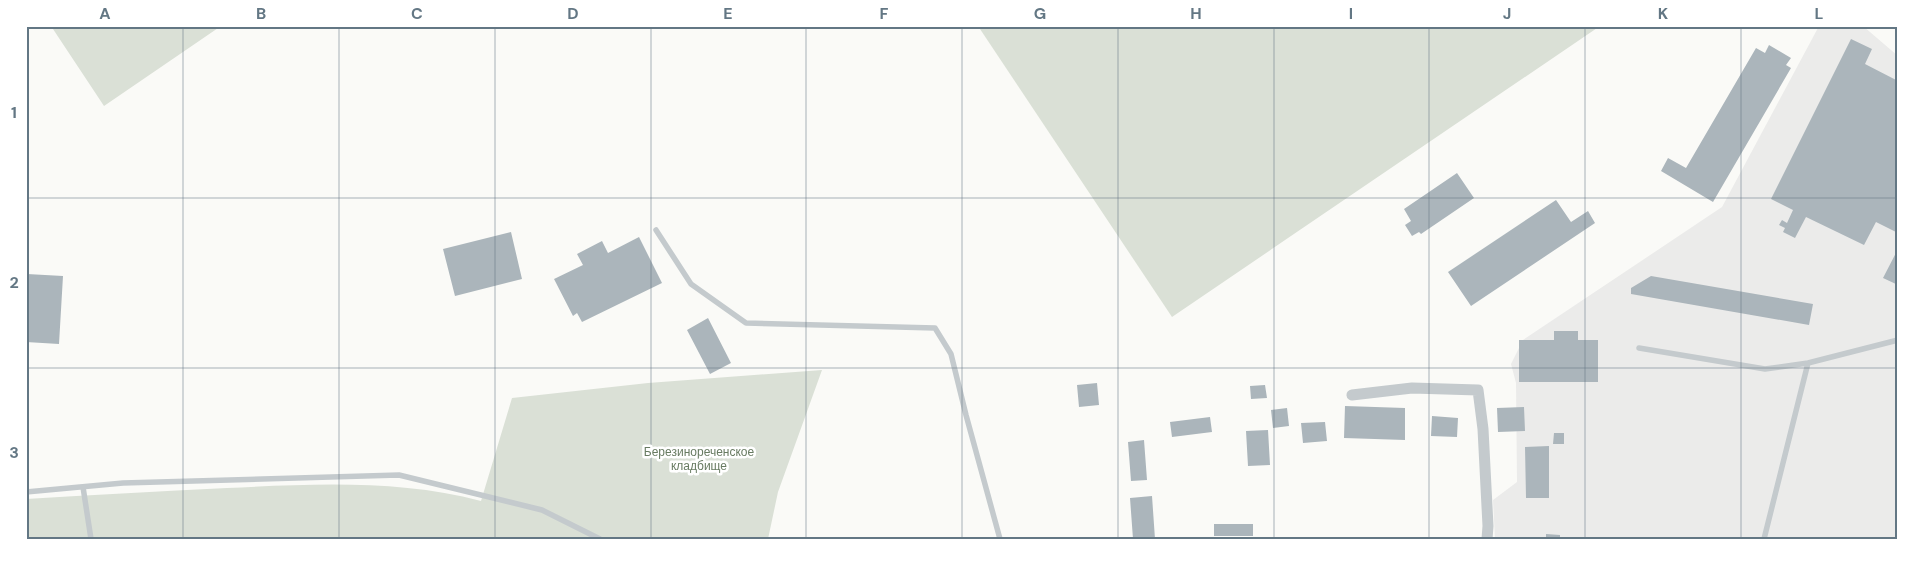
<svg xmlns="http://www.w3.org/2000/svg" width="1924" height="565" viewBox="0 0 1924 565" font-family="'DM Sans',sans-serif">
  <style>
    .built { fill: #ebebea }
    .green { fill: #dae0d6 }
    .building { fill: #abb5bb }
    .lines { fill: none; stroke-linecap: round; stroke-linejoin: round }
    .lane { stroke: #c4cacd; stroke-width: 5.5 }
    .street { stroke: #c4cacd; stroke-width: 11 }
    .grid { fill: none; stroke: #637784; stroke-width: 1; stroke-opacity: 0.55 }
    .labels { text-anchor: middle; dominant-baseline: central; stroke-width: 5; stroke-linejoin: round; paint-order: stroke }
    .park-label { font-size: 12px; fill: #687b62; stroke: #fff }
    .neatline { fill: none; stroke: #637784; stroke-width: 2 }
    .grid-label { font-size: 16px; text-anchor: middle; font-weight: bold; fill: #637784 }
  </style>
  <rect width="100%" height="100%" fill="#fafaf7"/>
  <path class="built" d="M1819,26H1863L1898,56V539H1495L1493,500L1517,482L1516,383L1511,364L1523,340L1722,207Z"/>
  <path class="green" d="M51,26H221L104,106Z
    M978,26H1600L1172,317Z
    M822,370L778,492L768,539H26V499C93,495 160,491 227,488C312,484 398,479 481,501L512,398L648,383Z"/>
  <path class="building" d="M1851,39L1872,49L1865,64L1898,81V177L1896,181L1898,182V233L1876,222L1864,245L1806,217L1795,238L1783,232L1785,228L1779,225L1782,220L1787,223L1793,210L1771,199Z
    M1769,45L1791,58L1786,65L1791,68L1713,202L1661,171L1668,158L1686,168L1756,48L1765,53Z
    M1457,173L1474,198L1421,234L1419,232L1412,236L1405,225L1411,221L1404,209Z
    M1556,200L1571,222L1588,211L1595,223L1471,306L1448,272Z
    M511,232L522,279L455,296L443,249Z
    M639,237L662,283L582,322L577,313L573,316L554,279L583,265L577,254L602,241L608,253Z
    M1898,249V285L1883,278Z
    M27,274L63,276L59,344L26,342Z
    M1651,276L1813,304L1809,325L1631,294V288Z
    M708,318L731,363L710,374L687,330Z
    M1554,331H1578V340H1598V382H1519V340H1554Z
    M1097,383L1099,405L1079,407L1077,385Z
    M1265,385L1267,398L1251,399L1250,386Z
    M1345,406L1405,408V440L1344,438Z
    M1524,407L1525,431L1498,432L1497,408Z
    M1287,408L1289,426L1273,428L1271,410Z
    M1432,416L1458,418L1457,437L1431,436Z
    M1210,417L1212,432L1172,437L1170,422Z
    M1325,422L1327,441L1303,443L1301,423Z
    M1268,430L1270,465L1248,466L1246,431Z
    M1554,433H1564V444H1553Z
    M1144,440L1147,480L1131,481L1128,442Z
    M1549,446V498H1526L1525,447Z
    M1152,496L1155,539H1133L1130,498Z
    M1214,524H1253V536H1214Z
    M1546,534L1560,535V539H1546Z"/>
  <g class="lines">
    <path class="lane" d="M656,230L691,284L746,323L935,328L951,354L966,415L1000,539
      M1639,348L1765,369L1808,363L1898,340
      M83,487L91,539
      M26,492L123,483L399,475L542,510L600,539
      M1764,539L1808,363"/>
    <path class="street" d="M1352,395L1412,388L1478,390L1483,429L1488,526L1487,539"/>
  </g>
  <path class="grid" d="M183,26V539M339,26V539M495,26V539M651,26V539M806,26V539M962,26V539M1118,26V539M1274,26V539M1429,26V539M1585,26V539M1741,26V539M26,198H1898M26,368H1898"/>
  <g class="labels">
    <g class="park-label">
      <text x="699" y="452">Березинореченское<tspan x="699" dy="14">кладбище</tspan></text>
    </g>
  </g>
  <rect width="1924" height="565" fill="none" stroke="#ffffff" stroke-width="55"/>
  <rect x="28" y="28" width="1868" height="510" class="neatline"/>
  <g class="grid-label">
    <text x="105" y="19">A</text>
    <text x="261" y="19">B</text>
    <text x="417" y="19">C</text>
    <text x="573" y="19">D</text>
    <text x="728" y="19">E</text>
    <text x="884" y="19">F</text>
    <text x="1040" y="19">G</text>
    <text x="1196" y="19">H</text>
    <text x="1351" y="19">I</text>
    <text x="1507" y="19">J</text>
    <text x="1663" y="19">K</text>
    <text x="1819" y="19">L</text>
    <text x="14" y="118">1</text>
    <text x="14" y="288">2</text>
    <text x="14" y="458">3</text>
  </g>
</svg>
